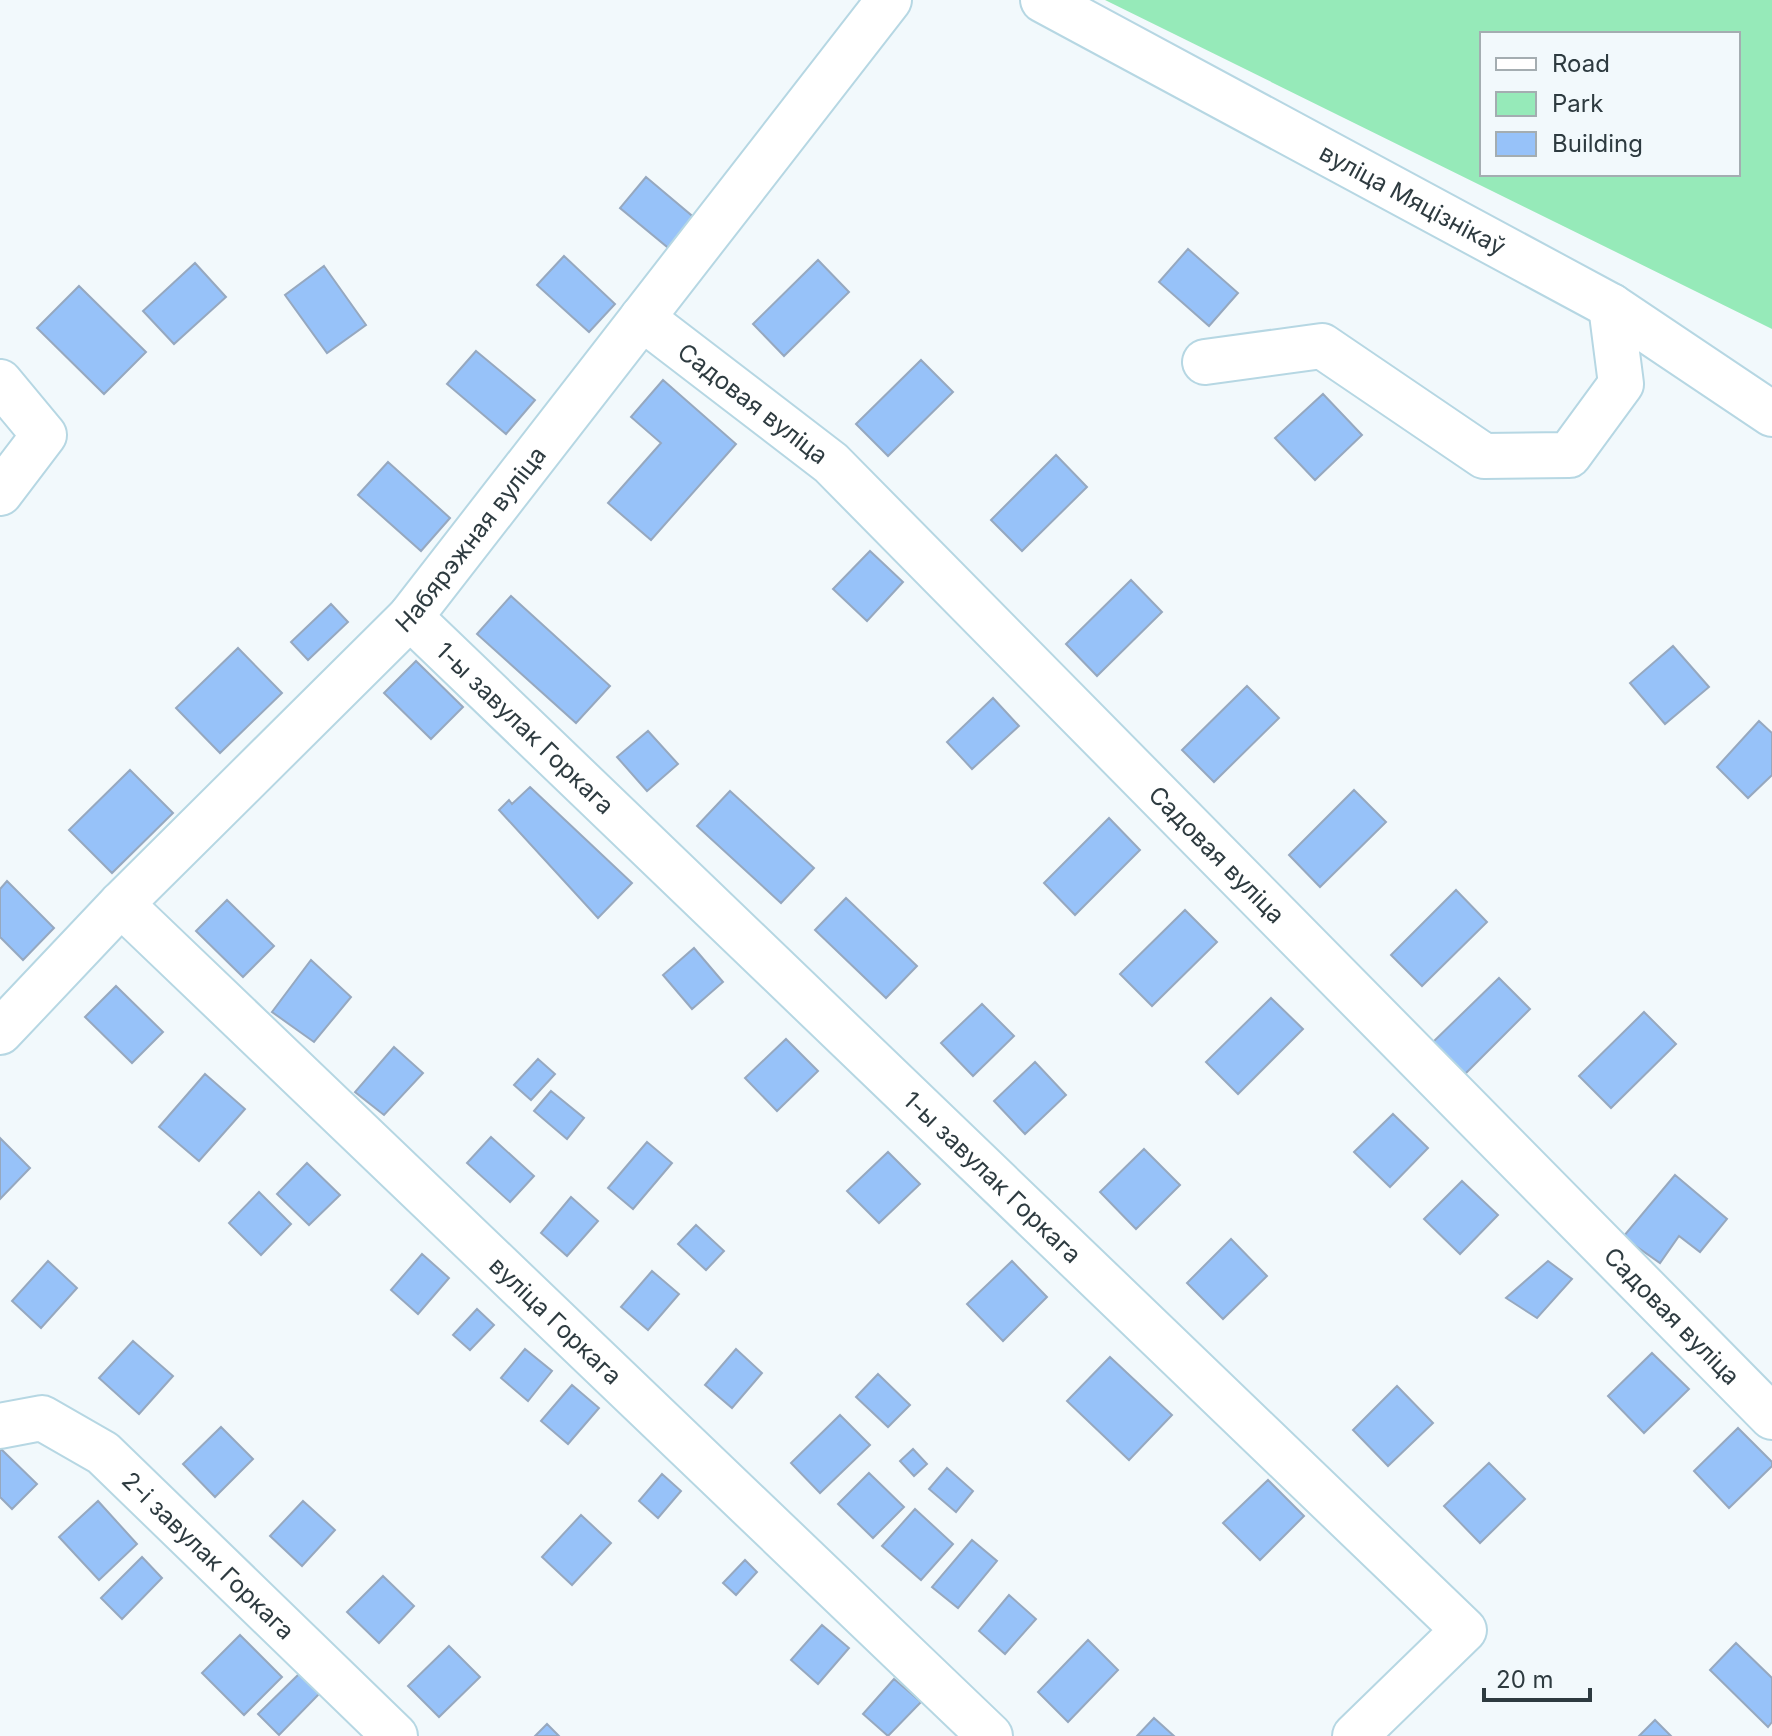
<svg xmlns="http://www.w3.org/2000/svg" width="1772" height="1736" viewBox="0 0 1772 1736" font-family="Inter,sans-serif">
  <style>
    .green { fill: #96eab9; fill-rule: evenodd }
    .building { fill: #97c2f9; stroke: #96a8bf; stroke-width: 2 }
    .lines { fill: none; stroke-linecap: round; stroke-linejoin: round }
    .minor-casing { stroke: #b6d7e3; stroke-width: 48 }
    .minor { stroke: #fff; stroke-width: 44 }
    .labels { text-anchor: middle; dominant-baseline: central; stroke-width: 7; stroke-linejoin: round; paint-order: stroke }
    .street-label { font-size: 24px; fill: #2e3b40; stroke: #f2f9fc }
  </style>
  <rect width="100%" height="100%" fill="#f2f9fc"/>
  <path class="green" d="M1105,0H1772V329L1768,327ZM1482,34H1738V174H1482Z"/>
  <path class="building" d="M646,177L697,220L672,251L620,208Z
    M1188,249L1238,293L1209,326L1159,282Z
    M564,256L615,304L589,332L537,285Z
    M818,260L849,292L784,356L753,324Z
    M195,263L226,297L174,344L143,311Z
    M324,266L366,325L327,353L285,295Z
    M79,286L146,352L104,394L37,328Z
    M476,351L535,400L506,434L447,384Z
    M921,360L953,392L888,456L856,424Z
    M663,380L736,444L651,540L608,503L661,443L631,417Z
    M1323,394L1362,435L1315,480L1275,438Z
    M1056,455L1087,487L1022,551L991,520Z
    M388,462L450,518L421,551L358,495Z
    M870,551L903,582L867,621L833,589Z
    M1131,580L1162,612L1097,676L1066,644Z
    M511,596L610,686L576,723L477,634Z
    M331,604L348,622L308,660L291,642Z
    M1673,646L1709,687L1665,724L1630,683Z
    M238,648L282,693L220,753L176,708Z
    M416,661L463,707L431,739L384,693Z
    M1247,686L1279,718L1214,782L1182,750Z
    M993,698L1019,726L972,769L947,742Z
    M1759,721L1772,733V775L1748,798L1717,767Z
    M648,731L678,764L647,791L617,757Z
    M130,770L173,813L112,873L69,830Z
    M530,787L632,883L598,918L499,810L509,800L512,804Z
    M1354,790L1386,822L1320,887L1289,855Z
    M730,791L814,868L781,903L697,826Z
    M1109,818L1140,850L1075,915L1044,883Z
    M7,881L54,928L23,960L0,937V889Z
    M1456,890L1487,922L1422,986L1391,955Z
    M846,898L917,966L886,998L815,930Z
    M227,900L274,946L243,977L196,931Z
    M1185,910L1217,942L1152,1006L1120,974Z
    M694,948L723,982L692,1009L663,975Z
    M311,960L351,997L314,1042L272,1012Z
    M1499,978L1530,1009L1465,1074L1433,1042Z
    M116,986L163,1032L132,1063L85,1017Z
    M1271,998L1303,1029L1238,1094L1206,1062Z
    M982,1004L1014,1036L973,1076L941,1043Z
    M1644,1012L1676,1044L1611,1108L1579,1076Z
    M786,1039L818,1071L777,1111L745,1078Z
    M394,1047L423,1073L384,1115L355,1092Z
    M538,1059L555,1074L531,1100L514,1085Z
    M1035,1062L1066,1095L1025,1134L994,1101Z
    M205,1074L245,1109L199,1161L159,1127Z
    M551,1091L584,1118L567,1139L534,1111Z
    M1393,1114L1428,1148L1390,1187L1354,1152Z
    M491,1137L534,1176L510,1202L467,1163Z
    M0,1138L30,1168L0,1199Z
    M647,1142L672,1163L633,1209L608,1188Z
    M1144,1149L1180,1185L1136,1229L1100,1192Z
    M888,1152L920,1184L879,1223L847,1191Z
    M307,1163L340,1195L309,1225L277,1194Z
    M1675,1175L1727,1219L1700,1252L1679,1236L1660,1263L1623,1237Z
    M1462,1181L1498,1215L1460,1254L1424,1219Z
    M259,1192L291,1224L261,1255L229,1223Z
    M571,1197L598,1221L567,1256L541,1233Z
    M696,1225L724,1251L706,1270L678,1244Z
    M1231,1239L1267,1276L1223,1319L1187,1283Z
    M422,1254L449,1278L418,1314L391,1290Z
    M48,1261L77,1288L41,1328L12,1301Z
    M1012,1261L1047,1297L1003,1341L967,1304Z
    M1548,1261L1572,1279L1537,1318L1506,1298Z
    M652,1271L679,1294L648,1330L621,1307Z
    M477,1309L494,1325L470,1350L453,1335Z
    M133,1341L173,1376L139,1414L99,1378Z
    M525,1349L552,1371L528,1401L501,1378Z
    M736,1349L762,1373L732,1408L705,1385Z
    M1652,1353L1689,1389L1644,1433L1608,1396Z
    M1110,1357L1172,1415L1129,1460L1067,1401Z
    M878,1374L910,1405L888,1427L856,1397Z
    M572,1385L599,1408L568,1444L541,1421Z
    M1397,1386L1433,1423L1388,1466L1353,1430Z
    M840,1415L870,1445L820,1493L791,1463Z
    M221,1427L253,1459L215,1497L183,1464Z
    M1738,1428L1772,1462V1466L1729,1508L1694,1471Z
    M0,1448L37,1484L12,1509L0,1497Z
    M913,1449L927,1464L914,1476L900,1461Z
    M1489,1463L1525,1499L1480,1543L1444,1506Z
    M947,1468L973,1491L956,1512L929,1489Z
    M869,1473L904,1507L873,1538L838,1504Z
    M662,1474L681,1491L658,1518L639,1501Z
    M1268,1480L1304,1516L1260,1560L1223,1523Z
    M98,1501L137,1544L99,1580L59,1537Z
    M303,1501L335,1530L302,1566L270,1536Z
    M915,1509L953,1544L921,1580L882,1546Z
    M581,1515L611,1543L572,1585L542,1557Z
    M972,1540L997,1561L958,1608L932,1587Z
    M142,1557L162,1578L122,1619L101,1598Z
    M745,1560L757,1572L736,1595L723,1583Z
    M383,1576L414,1606L379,1643L347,1612Z
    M1009,1595L1036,1619L1005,1654L979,1631Z
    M822,1625L849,1648L818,1684L791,1660Z
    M240,1635L282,1677L244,1715L202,1673Z
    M1088,1640L1118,1670L1068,1722L1038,1692Z
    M1736,1643L1772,1678V1722L1768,1727L1710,1670Z
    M449,1646L480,1677L439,1717L408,1686Z
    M299,1674L319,1694L279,1735L258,1714Z
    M894,1679L921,1702L888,1736L863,1714Z
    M1154,1718L1174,1736H1137Z
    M1655,1720L1671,1736H1639Z
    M547,1724L559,1736H535Z"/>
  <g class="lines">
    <g class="minor-casing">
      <g id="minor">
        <path id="s1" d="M1043,0L1611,306L1772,414"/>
        <path id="s2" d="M642,318L831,463L1772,1417"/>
        <path d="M1205,362L1322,346L1484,456L1569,455L1621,384L1611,306"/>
        <path d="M0,382L44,435L0,493"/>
        <path id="s3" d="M410,617L1464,1630L1355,1736"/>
        <path id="s4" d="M121,904L990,1736"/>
        <path id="s5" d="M0,1032L121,904L410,617L889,0"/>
        <path id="s6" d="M0,1426L42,1418L103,1453L395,1736"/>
      </g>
    </g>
    <use href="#minor" class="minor"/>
  </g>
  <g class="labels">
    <g class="street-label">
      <text stroke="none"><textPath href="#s1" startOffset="420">вуліца Мяцізнікаў</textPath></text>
      <text stroke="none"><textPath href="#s2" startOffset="140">Садовая вуліца</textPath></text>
      <text stroke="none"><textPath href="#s5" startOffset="682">Набярэжная вуліца</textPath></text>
      <text stroke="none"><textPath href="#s3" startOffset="160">1-ы завулак Горкага</textPath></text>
      <text stroke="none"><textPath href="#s2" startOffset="788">Садовая вуліца</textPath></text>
      <text stroke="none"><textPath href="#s3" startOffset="808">1-ы завулак Горкага</textPath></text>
      <text stroke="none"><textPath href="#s2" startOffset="1436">Садовая вуліца</textPath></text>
      <text stroke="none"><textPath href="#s4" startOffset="602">вуліца Горкага</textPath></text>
      <text stroke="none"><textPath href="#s6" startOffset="260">2-і завулак Горкага</textPath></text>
    </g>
  </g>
  <rect x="1480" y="32" width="260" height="144" fill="#f2f9fc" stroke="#a4adb1" stroke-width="2"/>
  <rect x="1496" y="58" width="40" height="12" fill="#ffffff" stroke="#a4adb1" stroke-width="2"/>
  <text x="1552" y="72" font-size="24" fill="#2e3b40">Road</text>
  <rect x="1496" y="92" width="40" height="24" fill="#96eab9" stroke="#a4adb1" stroke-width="2"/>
  <text x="1552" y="112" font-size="24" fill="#2e3b40">Park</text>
  <rect x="1496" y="132" width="40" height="24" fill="#97c2f9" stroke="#a4adb1" stroke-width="2"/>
  <text x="1552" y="152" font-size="24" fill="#2e3b40">Building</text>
  <path d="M1484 1688v12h106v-12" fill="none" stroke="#2e3b40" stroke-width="4"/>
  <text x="1496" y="1688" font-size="24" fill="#2e3b40" stroke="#f2f9fc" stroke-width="6" paint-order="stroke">20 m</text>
</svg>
